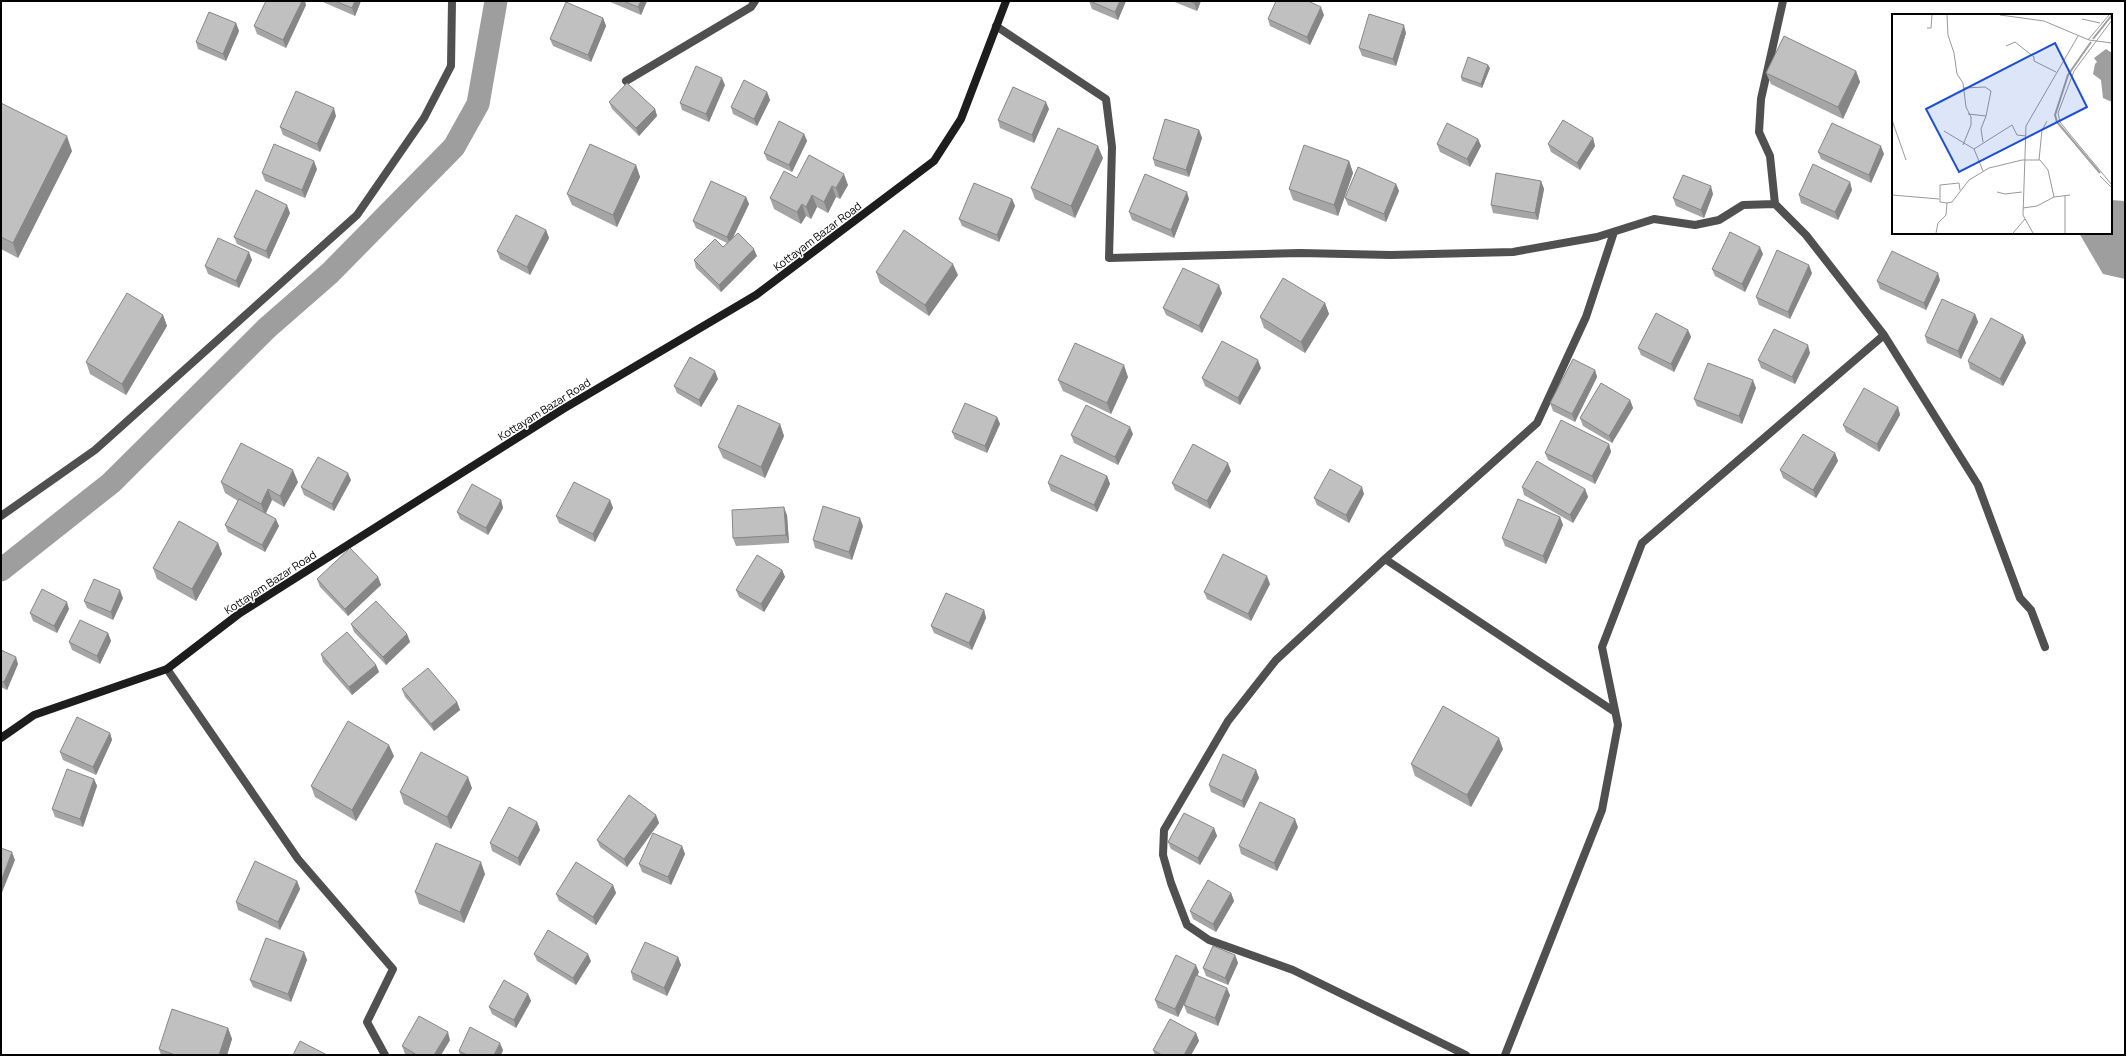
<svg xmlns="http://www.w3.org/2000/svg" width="2126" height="1056" viewBox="0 0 2126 1056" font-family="Manrope,sans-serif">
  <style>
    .water { fill: #9e9e9e }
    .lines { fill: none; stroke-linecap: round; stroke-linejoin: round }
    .canal { stroke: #9e9e9e; stroke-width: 23 }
    .street { stroke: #505050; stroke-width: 8 }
    .secondary { stroke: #1d1d1d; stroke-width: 8 }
    .wall { fill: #a5a5a5 }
    .shaded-wall { fill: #868686 }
    .building { fill: #c0c0c0; stroke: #868686 }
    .labels { text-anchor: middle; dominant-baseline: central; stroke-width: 3; stroke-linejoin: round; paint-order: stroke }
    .street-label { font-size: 11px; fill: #000; stroke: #fff }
    .inset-river { fill: none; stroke: #9e9e9e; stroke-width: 2 }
    .inset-road { fill: none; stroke: #999; stroke-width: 1 }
    .view { fill: #1d4ed8; fill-opacity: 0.15; stroke: #1d4ed8; stroke-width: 2 }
    .inset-edge { fill: none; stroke: #000; stroke-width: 2 }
  </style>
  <rect width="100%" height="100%" fill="#fff"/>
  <path class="water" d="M2111,200L2125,201V279L2103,274L2079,233H2111Z"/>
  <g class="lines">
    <path class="canal" d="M1,570L111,483L267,328L330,273L454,147L478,104L496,1"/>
    <path class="street" d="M996,26L1106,99L1112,147L1109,258L1300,253L1391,255L1513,252L1597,237L1654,219L1695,225L1719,220L1743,205L1775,204L1806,235L1884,335L1978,485L2020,598L2031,610L2045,647
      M626,81L751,7L755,1
      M1775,204L1770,156L1759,132L1761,99L1783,1
      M1614,232L1586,317L1537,423L1385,559L1615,712
      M1,516L95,450L357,215L424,118L451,66L452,1
      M1385,559L1276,660L1228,721L1164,830L1163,855L1171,883L1187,925L1209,940L1293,970L1466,1055
      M167,669L298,859L393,969L367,1022L385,1055
      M1505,1055L1602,810L1618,725L1602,647L1642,543L1884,335"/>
    <path class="secondary" d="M1,738L34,715L167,669L240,613L563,409L756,295L934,161L961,119L1006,1"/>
  </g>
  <path class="wall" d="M322,1H361L355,16L323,2Z
    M608,1H647L641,15Z
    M1089,1H1126L1118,20L1092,9Z
    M1172,1H1201L1197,11Z
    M306,5L286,48L257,34L254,26Z
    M1324,15L1310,45L1270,26L1268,19Z
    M603,18L606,26L591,62L553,46L550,39Z
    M236,23L239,31L226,61L198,49L196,42Z
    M1406,33L1396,66L1362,56L1359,48Z
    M1490,68L1482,88L1462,81L1461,77Z
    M1856,71L1860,82L1843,119L1771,84L1766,73Z
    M725,85L709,122L682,110L680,103Z
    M767,92L770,100L757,126L733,114L731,107Z
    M609,102L655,109L657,116L639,136L612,109Z
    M1,103L72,151L18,258L1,249Z
    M1049,109L1034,143L1000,128L998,120Z
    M336,116L320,152L283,135L280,127Z
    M1199,130L1202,138L1189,177L1155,166L1153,159Z
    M804,134L807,141L792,172L767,160L764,153Z
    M1593,138L1595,146L1580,170L1551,152L1548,144Z
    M1478,139L1481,146L1470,167L1440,152L1437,144Z
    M1818,152L1884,154L1871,183L1821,159Z
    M1103,158L1075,218L1035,199L1031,188Z
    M1349,161L1353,173L1338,216L1293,200L1289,189Z
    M636,165L640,177L617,227L572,205L567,194Z
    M317,169L305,198L265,181L262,173Z
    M797,178L848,185L840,199L836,197L828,213L817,207L811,219L806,216L801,224L774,209L770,198Z
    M1541,181L1544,189L1538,220L1493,213L1491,205Z
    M1850,182L1852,190L1838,220L1801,203L1799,195Z
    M1396,184L1399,191L1386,222L1348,205L1345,198Z
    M1713,194L1704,218L1676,206L1673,198Z
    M746,197L749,204L733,237L757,256L721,292L696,268L694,260L723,247L727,243L696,228L693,221Z
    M1012,199L1015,206L999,242L962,226L959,219Z
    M1189,199L1174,238L1132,220L1129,212Z
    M290,213L269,259L237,244L234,237Z
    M546,230L549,238L530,275L500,259L497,251Z
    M1763,254L1745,292L1715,276L1712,269Z
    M252,260L239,288L208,274L205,266Z
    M876,272L958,275L929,316L880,283Z
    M1812,273L1790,319L1759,305L1756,297Z
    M1940,280L1926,310L1880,289L1877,281Z
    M1222,293L1202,333L1166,315L1163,308Z
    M1325,303L1329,314L1305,353L1264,328L1260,317Z
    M1975,314L1978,322L1961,359L1927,343L1925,336Z
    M163,315L167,326L126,395L90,374L86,362Z
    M1688,330L1691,337L1674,372L1641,355L1638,348Z
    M2023,335L2026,343L2003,386L1970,369L1968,361Z
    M1810,353L1795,384L1761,368L1758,360Z
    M1261,368L1240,405L1205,386L1202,378Z
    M1595,370L1597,377L1575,422L1553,411L1550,403Z
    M1128,377L1111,414L1063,391L1058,380Z
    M718,379L701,407L677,393L674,386Z
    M1756,388L1742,424L1697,406L1694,399Z
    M1630,400L1633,408L1612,443L1583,426L1580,418Z
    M1898,407L1900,415L1879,452L1846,432L1843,425Z
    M997,417L1000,424L987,453L955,439L952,432Z
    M780,424L784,436L765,478L723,458L718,447Z
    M1133,434L1118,465L1074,443L1071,435Z
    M1609,444L1611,452L1595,484L1548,460L1545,453Z
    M1835,453L1838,461L1816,498L1783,478L1780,470Z
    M1231,471L1210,509L1175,490L1172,483Z
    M1107,476L1110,484L1097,512L1051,491L1048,483Z
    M351,480L334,511L304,495L301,487Z
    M221,482H298L284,507L272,500L266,513L279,526L265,552L228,532L225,525L238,501L225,493Z
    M1522,487L1585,489L1588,497L1573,523L1524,495Z
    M1364,494L1349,523L1317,505L1314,498Z
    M501,500L503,508L488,535L460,519L457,512Z
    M610,500L613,508L595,542L559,523L556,516Z
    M787,515L789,543L736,546L733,538Z
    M1560,517L1563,525L1546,564L1505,546L1502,538Z
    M863,526L852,560L815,548L813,540Z
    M218,543L222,554L196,601L157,579L153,568Z
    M782,570L785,577L764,612L739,597L736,590Z
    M378,577L381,585L348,616L320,587L317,579Z
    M1270,584L1251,621L1207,599L1204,592Z
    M123,598L113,620L87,608L84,601Z
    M69,609L57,633L33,621L30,613Z
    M984,610L986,618L972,650L934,633L931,626Z
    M351,624L407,634L410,642L386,665L354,632Z
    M108,633L111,641L100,664L72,650L69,642Z
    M1,650L18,664L7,690L1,687Z
    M321,654L376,665L379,672L352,695L323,662Z
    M402,689L457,702L460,710L434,731L405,697Z
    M110,733L112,740L96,775L63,760L60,752Z
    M1503,749L1471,807L1415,776L1411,764Z
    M394,756L356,821L315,797L311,786Z
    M1256,770L1259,778L1244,808L1211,792L1209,785Z
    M94,779L97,786L83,827L55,817L52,809Z
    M472,788L451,829L404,804L400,792Z
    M656,815L659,823L627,867L600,847L597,840Z
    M537,822L540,830L520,866L492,851L490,843Z
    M1298,827L1277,871L1241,854L1239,846Z
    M1214,828L1217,836L1200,865L1171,849L1168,842Z
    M682,846L685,854L671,885L642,872L639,864Z
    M485,874L464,923L419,904L415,892Z
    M297,881L300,889L280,930L238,910L236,902Z
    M613,885L616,893L596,925L559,901L556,894Z
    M1231,893L1234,901L1216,932L1193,919L1190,911Z
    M304,952L307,960L291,1002L253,987L250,980Z
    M534,954L591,961L576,985L537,961Z
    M1235,955L1238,963L1228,985L1206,976L1203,968Z
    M678,957L681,965L667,996L633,980L631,972Z
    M1199,972L1197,975L1230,995L1218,1026L1187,1013L1184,1005L1191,989L1178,1017L1158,1008L1155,1000Z
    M528,994L531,1001L516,1028L492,1014L489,1007Z
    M228,1028L232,1039L227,1055H161L159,1049Z
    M1196,1033L1199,1041L1191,1055H1155L1153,1050Z
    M450,1040L441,1055H407L405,1054L402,1046Z
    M503,1050L501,1055H460L459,1051Z"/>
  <path class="shaded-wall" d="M302,1H305L306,5L286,48L283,40Z
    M355,1H361L355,16L352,8Z
    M641,1H647L641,15L638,7Z
    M1120,1H1126L1118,20L1115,12Z
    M1195,1H1201L1197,11L1194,3Z
    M1321,7L1324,15L1310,45L1307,37Z
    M603,18L606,26L591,62L588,55Z
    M236,23L239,31L226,61L223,54Z
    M1404,25L1406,33L1396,66L1393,59Z
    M1488,65L1490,68L1482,88L1481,84Z
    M1856,71L1860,82L1843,119L1838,107Z
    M722,78L725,85L709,122L706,114Z
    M767,92L770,100L757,126L754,119Z
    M1046,102L1049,109L1034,143L1032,135Z
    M334,108L336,116L320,152L317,144Z
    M655,109L657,116L639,136L636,128Z
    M1199,130L1202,138L1189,177L1186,170Z
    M804,134L807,141L792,172L789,165Z
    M67,136L72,151L18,258L13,243Z
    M1593,138L1595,146L1580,170L1577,163Z
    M1478,139L1481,146L1470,167L1467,159Z
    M1098,146L1103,158L1075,218L1071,206Z
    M1881,146L1884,154L1871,183L1869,175Z
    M314,161L317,169L305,198L302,190Z
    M1349,161L1353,173L1338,216L1334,205Z
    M636,165L640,177L617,227L613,215Z
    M844,174L848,185L840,199L836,188Z
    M1541,181L1544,189L1538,220L1535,213Z
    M1850,182L1852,190L1838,220L1835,212Z
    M1396,184L1399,191L1386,222L1384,214Z
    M832,186L836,197L828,213L824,202Z
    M1711,186L1713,194L1704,218L1701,210Z
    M1187,192L1189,199L1174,238L1171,230Z
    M812,195L817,207L811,219L806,207Z
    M746,197L749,204L730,244L727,237Z
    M1012,199L1015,206L999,242L997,235Z
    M802,204L806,216L801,224L797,212Z
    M287,205L290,213L269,259L266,251Z
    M546,230L549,238L530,275L527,267Z
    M1760,247L1763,254L1745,292L1742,284Z
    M754,249L757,256L721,292L719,285Z
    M249,252L252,260L239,288L236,281Z
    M953,264L958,275L929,316L925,305Z
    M1809,265L1812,273L1790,319L1788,312Z
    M1938,273L1940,280L1926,310L1924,303Z
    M1219,285L1222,293L1202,333L1199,326Z
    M1325,303L1329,314L1305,353L1301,342Z
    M1975,314L1978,322L1961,359L1958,351Z
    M163,315L167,326L126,395L122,384Z
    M1688,330L1691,337L1674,372L1671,364Z
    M2023,335L2026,343L2003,386L2000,379Z
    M1808,345L1810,353L1795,384L1792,377Z
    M1258,360L1261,368L1240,405L1238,398Z
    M1124,365L1128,377L1111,414L1107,403Z
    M1595,370L1597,377L1575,422L1572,414Z
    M715,371L718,379L701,407L699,400Z
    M1753,380L1756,388L1742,424L1739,416Z
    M1630,400L1633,408L1612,443L1609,436Z
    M1898,407L1900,415L1879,452L1877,444Z
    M997,417L1000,424L987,453L985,446Z
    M780,424L784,436L765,478L761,467Z
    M1130,427L1133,434L1118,465L1115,457Z
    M1609,444L1611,452L1595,484L1592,476Z
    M1835,453L1838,461L1816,498L1813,490Z
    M1228,463L1231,471L1210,509L1207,501Z
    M293,470L298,482L284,507L280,496Z
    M348,473L351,480L334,511L332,504Z
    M1107,476L1110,484L1097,512L1094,505Z
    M1362,487L1364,494L1349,523L1346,515Z
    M268,489L272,500L265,515L261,504Z
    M1585,489L1588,497L1573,523L1570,515Z
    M501,500L503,508L488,535L486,528Z
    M610,500L613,508L595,542L593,534Z
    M784,507L787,515L789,543L786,535Z
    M1560,517L1563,525L1546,564L1543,556Z
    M860,518L863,526L852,560L849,552Z
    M276,519L279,526L265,552L262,545Z
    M218,543L222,554L196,601L192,589Z
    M782,570L785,577L764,612L761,604Z
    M1267,576L1270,584L1251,621L1248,614Z
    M378,577L381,585L348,616L345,609Z
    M120,590L123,598L113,620L111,612Z
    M67,602L69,609L57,633L54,626Z
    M984,610L986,618L972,650L969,643Z
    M108,633L111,641L100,664L97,656Z
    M407,634L410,642L386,665L383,657Z
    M16,657L18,664L7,690L4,682Z
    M376,665L379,672L352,695L349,687Z
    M457,702L460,710L434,731L431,724Z
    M110,733L112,740L96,775L93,767Z
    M1499,738L1503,749L1471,807L1467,795Z
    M389,745L394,756L356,821L352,810Z
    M1256,770L1259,778L1244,808L1242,801Z
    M468,777L472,788L451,829L447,817Z
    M94,779L97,786L83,827L80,819Z
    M656,815L659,823L627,867L624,859Z
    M1295,819L1298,827L1277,871L1274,863Z
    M537,822L540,830L520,866L518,858Z
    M1214,828L1217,836L1200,865L1198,858Z
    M682,846L685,854L671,885L668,877Z
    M12,852L15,860L1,895V881Z
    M481,862L485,874L464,923L460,912Z
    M297,881L300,889L280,930L278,922Z
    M613,885L616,893L596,925L593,917Z
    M1231,893L1234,901L1216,932L1213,924Z
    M304,952L307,960L291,1002L288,994Z
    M588,954L591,961L576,985L573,978Z
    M1235,955L1238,963L1228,985L1225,978Z
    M678,957L681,965L667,996L664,988Z
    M1196,965L1199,972L1178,1017L1175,1009Z
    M1227,988L1230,995L1218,1026L1215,1018Z
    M528,994L531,1001L516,1028L514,1020Z
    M228,1028L232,1039L227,1055H219Z
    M448,1032L450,1040L441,1055H434Z
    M1196,1033L1199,1041L1191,1055H1184Z
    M500,1043L503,1050L501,1055H494Z"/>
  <path class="building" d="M266,1H302L283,40L254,26Z
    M335,1H355L352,8Z
    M623,1H641L638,7Z
    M1090,1H1120L1115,12Z
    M1189,1H1195L1194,3Z
    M1276,1H1308L1321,7L1307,37L1268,19Z
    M566,2L603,18L588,55L550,39Z
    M209,12L236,23L223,54L196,42Z
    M1369,14L1404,25L1393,59L1359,48Z
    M1784,36L1856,71L1838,107L1766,73Z
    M1468,57L1488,65L1481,84L1461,77Z
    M696,66L722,78L706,114L680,103Z
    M744,80L767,92L754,119L731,107Z
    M627,83L655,109L636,128L609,102Z
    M1013,87L1046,102L1032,135L998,120Z
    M296,91L334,108L317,144L280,127Z
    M1,103L67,136L13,243L1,237Z
    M1165,119L1199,130L1186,170L1153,159Z
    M1563,120L1593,138L1577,163L1548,144Z
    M779,121L804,134L789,165L764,153Z
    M1447,123L1478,139L1467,159L1437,144Z
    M1832,123L1881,146L1869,175L1818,152Z
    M1058,128L1098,146L1071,206L1031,188Z
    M274,144L314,161L302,190L262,173Z
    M590,144L636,165L613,215L567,194Z
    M1304,145L1349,161L1334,205L1289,189Z
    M809,155L844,174L836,188L832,186L824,202L812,195L806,207L802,204L797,212L770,198L784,171L797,178Z
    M1813,164L1850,182L1835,212L1799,195Z
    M1358,167L1396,184L1384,214L1345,198Z
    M1496,173L1541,181L1535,213L1491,205Z
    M1145,174L1187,192L1171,230L1129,212Z
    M1683,175L1711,186L1701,210L1673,198Z
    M711,181L746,197L727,237L693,221Z
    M974,183L1012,199L997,235L959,219Z
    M256,190L287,205L266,251L234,237Z
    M516,215L546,230L527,267L497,251Z
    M904,230L953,264L925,305L876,272Z
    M1730,232L1760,247L1742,284L1712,269Z
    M738,233L754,249L719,285L694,260L715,239L723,247Z
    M218,238L249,252L236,281L205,266Z
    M1777,250L1809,265L1788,312L1756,297Z
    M1892,251L1938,273L1924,303L1877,281Z
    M1183,268L1219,285L1199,326L1163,308Z
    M1283,278L1325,303L1301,342L1260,317Z
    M127,293L163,315L122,384L86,362Z
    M1942,299L1975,314L1958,351L1925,336Z
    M1656,313L1688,330L1671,364L1638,348Z
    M1991,318L2023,335L2000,379L1968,361Z
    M1774,329L1808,345L1792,377L1758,360Z
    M1222,341L1258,360L1238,398L1202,378Z
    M1075,343L1124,365L1107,403L1058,380Z
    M690,357L715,371L699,400L674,386Z
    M1573,359L1595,370L1572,414L1550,403Z
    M1708,363L1753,380L1739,416L1694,399Z
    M1601,383L1630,400L1609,436L1580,418Z
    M1864,388L1898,407L1877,444L1843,425Z
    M965,403L997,417L985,446L952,432Z
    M738,405L780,424L761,467L718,447Z
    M1086,405L1130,427L1115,457L1071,435Z
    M1561,420L1609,444L1592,476L1545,453Z
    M1803,434L1835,453L1813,490L1780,470Z
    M241,443L293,470L280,496L268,489L261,504L221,482Z
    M1193,444L1228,463L1207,501L1172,483Z
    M1061,455L1107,476L1094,505L1048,483Z
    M318,457L348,473L332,504L301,487Z
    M1537,461L1585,489L1570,515L1522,487Z
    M1330,469L1362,487L1346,515L1314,498Z
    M574,482L610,500L593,534L556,516Z
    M472,484L501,500L486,528L457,512Z
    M239,499L276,519L262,545L225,525Z
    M1518,499L1560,517L1543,556L1502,538Z
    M823,506L860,518L849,552L813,540Z
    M784,507L786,535L733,538L732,510Z
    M179,521L218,543L192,589L153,568Z
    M350,548L378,577L345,609L317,579Z
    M1223,554L1267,576L1248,614L1204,592Z
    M757,555L782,570L761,604L736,590Z
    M94,579L120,590L111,612L84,601Z
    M42,589L67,602L54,626L30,613Z
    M946,593L984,610L969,643L931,626Z
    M376,601L407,634L383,657L351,624Z
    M80,620L108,633L97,656L69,642Z
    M347,632L376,665L349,687L321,654Z
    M1,650L16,657L4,682L1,681Z
    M428,668L457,702L431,724L402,689Z
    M1443,706L1499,738L1467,795L1411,764Z
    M77,717L110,733L93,767L60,752Z
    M348,721L389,745L352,810L311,786Z
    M421,752L468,777L447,817L400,792Z
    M1223,754L1256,770L1242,801L1209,785Z
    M67,769L94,779L80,819L52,809Z
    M629,795L656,815L624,859L597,840Z
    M1260,802L1295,819L1274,863L1239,846Z
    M509,807L537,822L518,858L490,843Z
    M1184,813L1214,828L1198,858L1168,842Z
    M653,833L682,846L668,877L639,864Z
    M436,843L481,862L460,912L415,892Z
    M1,848L12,852L1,881Z
    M255,861L297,881L278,922L236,902Z
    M576,862L613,885L593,917L556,894Z
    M1208,880L1231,893L1213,924L1190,911Z
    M548,930L588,954L573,978L534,954Z
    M266,938L304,952L288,994L250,980Z
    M645,942L678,957L664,988L631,972Z
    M1213,946L1235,955L1225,978L1203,968Z
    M1176,955L1196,965L1175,1009L1155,1000Z
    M1196,975L1227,988L1215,1018L1184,1005Z
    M504,980L528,994L514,1020L489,1007Z
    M172,1009L228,1028L219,1055H175L159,1049Z
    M419,1016L448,1032L434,1055H417L402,1046Z
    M1170,1019L1196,1033L1184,1055H1162L1153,1050Z
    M470,1027L500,1043L494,1055H467L459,1051Z
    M300,1041L327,1055H293Z"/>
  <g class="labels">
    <g class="street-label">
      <text transform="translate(817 236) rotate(-37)">Kottayam Bazar Road</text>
      <text transform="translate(544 409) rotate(-32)">Kottayam Bazar Road</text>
      <text transform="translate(270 582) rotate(-33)">Kottayam Bazar Road</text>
    </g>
  </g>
  <g transform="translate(1892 14)">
    <rect width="220" height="220" fill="#fff"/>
    <path d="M214,35L220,39V88L211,84L209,66L201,60L203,50L205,48L202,44Z" fill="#9e9e9e"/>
    <path class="inset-river" d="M201,25L220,1M199,28L176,61L163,101L165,108L208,159"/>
    <path class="inset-road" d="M55,1L56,21L62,39L65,60L71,69L74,93L79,103V111L71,131M108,1L152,7L197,26L220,29M190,5L208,9M220,6L182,57L166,99L168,108L176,118L220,171M35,14H39L40,1M196,26L217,1M114,32L123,28L142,43V47L164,58M72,74L93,73L99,77L94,102M0,78V92M76,100L94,102L89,115L91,128M0,106L14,146M52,117L82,135L120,111L125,121L134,122M82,135L91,157M147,146L150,116L155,107M208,162L220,174M105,178L113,180L130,178M0,181L47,185M173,182V219M55,189L48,188V171L67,169L68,176M131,194L145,192L162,183L178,181M44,219L46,209L54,201L55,189L60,188L77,166L97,154L130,146H148L156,156L162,183M121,219L133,205M141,219L131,201L134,112L186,22"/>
    <path class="view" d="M163,29L195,93L67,158L34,95Z"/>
    <rect width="220" height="220" class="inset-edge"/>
  </g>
  <rect width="2126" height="1056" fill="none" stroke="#000000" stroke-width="4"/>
</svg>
